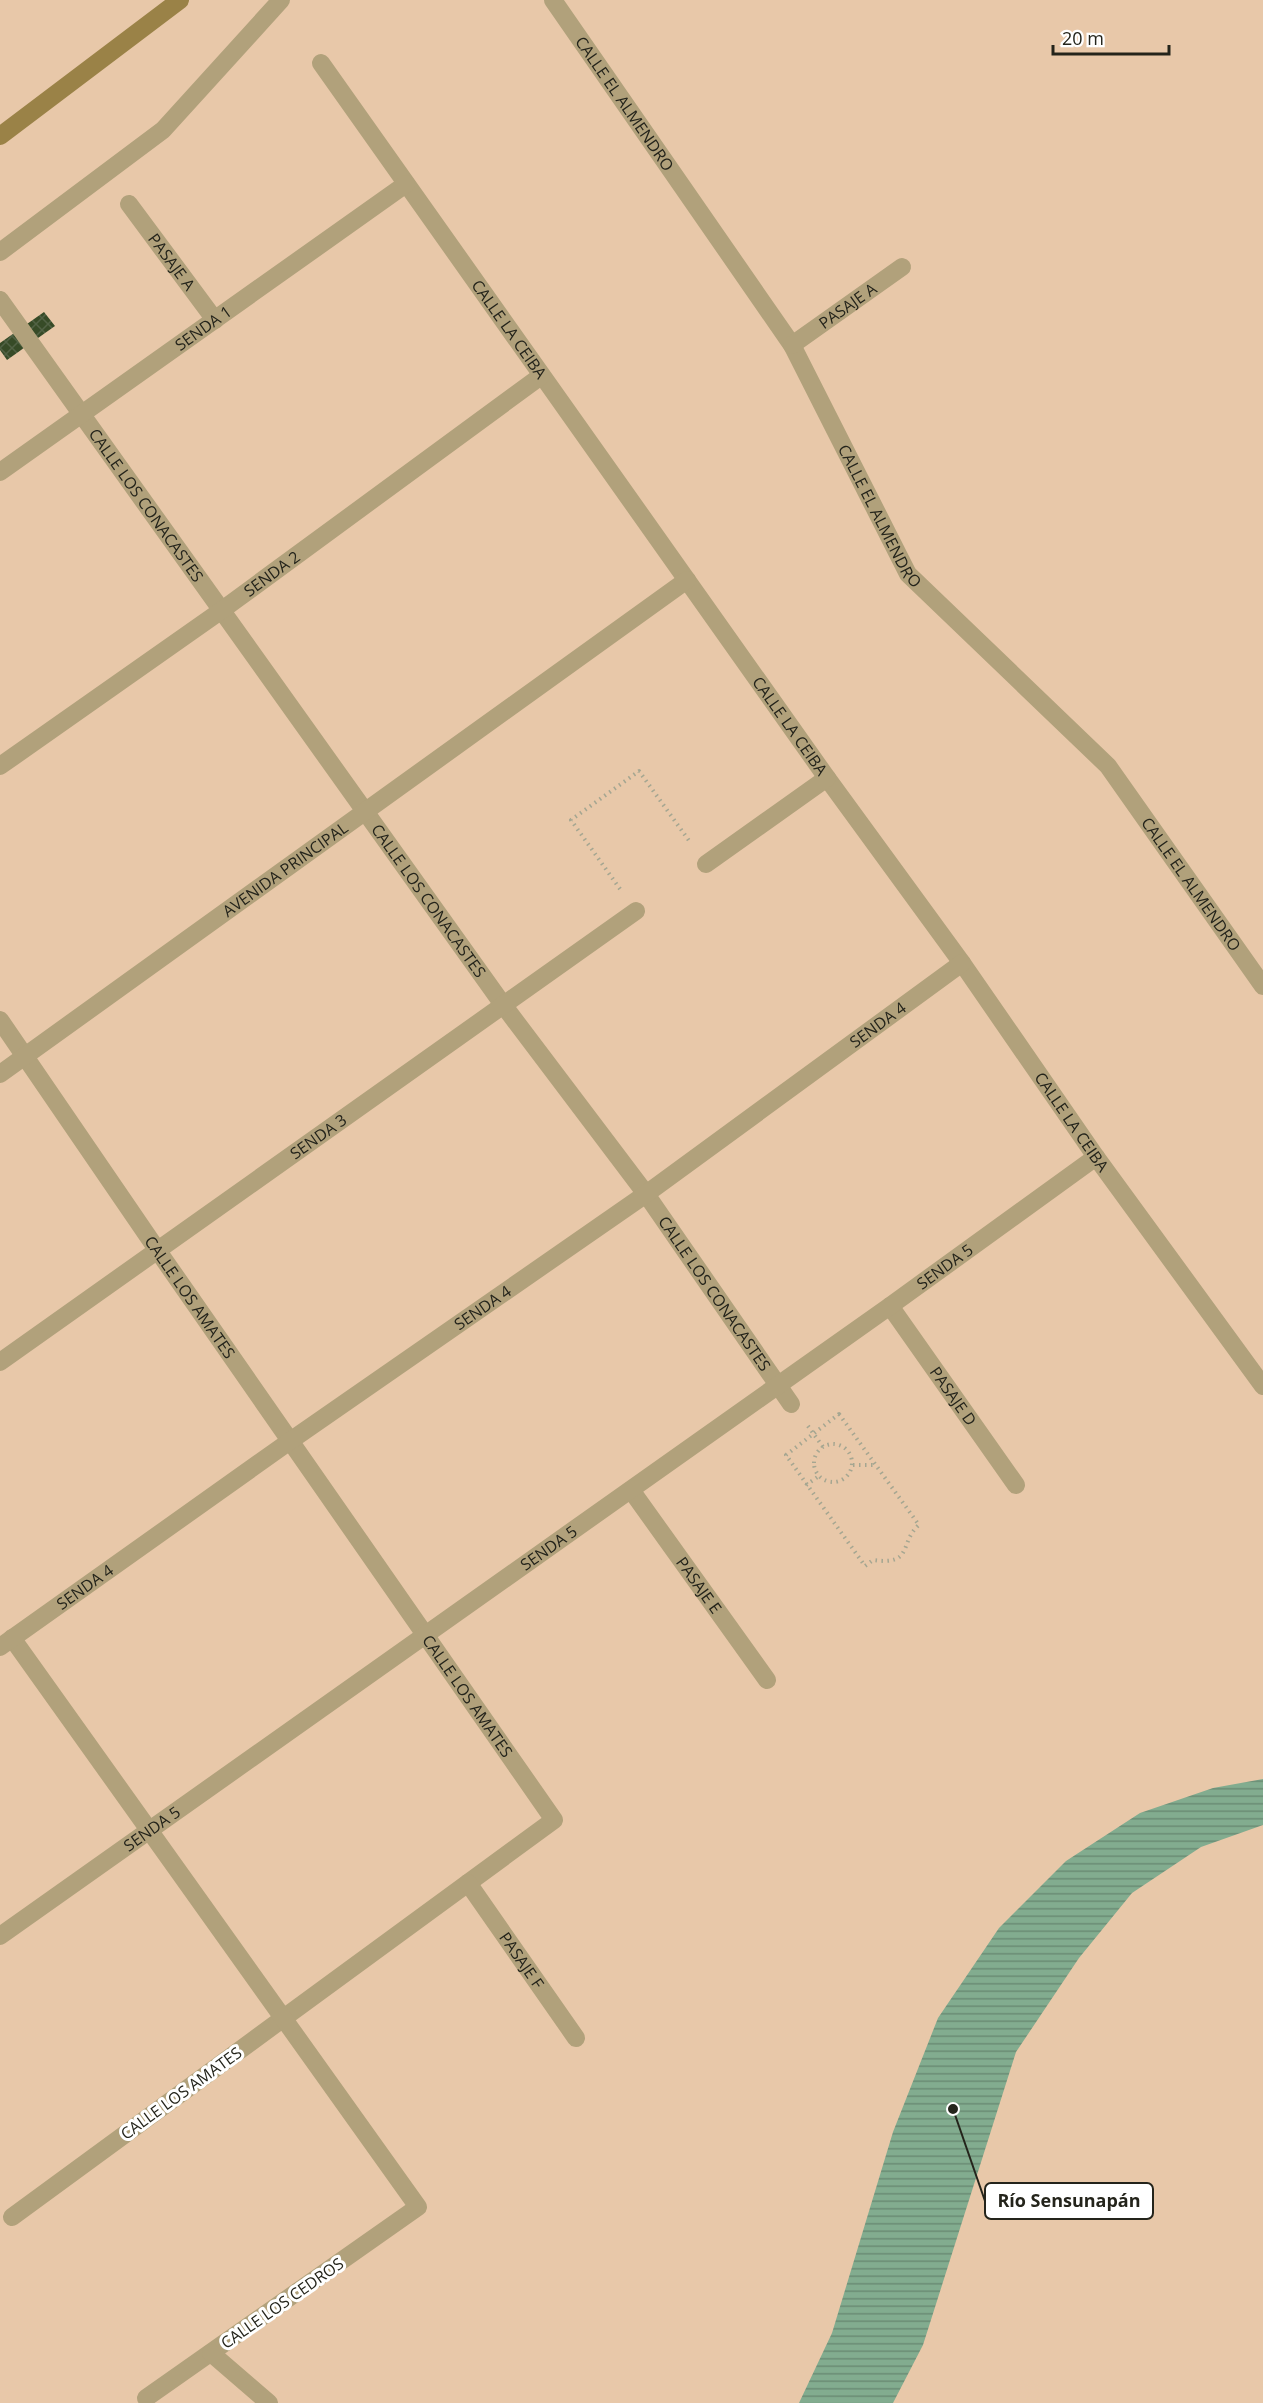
<svg xmlns="http://www.w3.org/2000/svg" width="1263" height="2403" viewBox="0 0 1263 2403" font-family="'Open Sans',sans-serif">
  <style>
    .green { fill: #e8c8a9 }
    .water { fill: url(#water-rules) }
    .building { fill: url(#building-cross-hatch) }
    .lines { fill: none; stroke-linecap: round; stroke-linejoin: round }
    .path { stroke: #a5a691; stroke-width: 4; stroke-dasharray: 1.5 4.5; stroke-linecap: butt }
    .minor { stroke: #b1a17b; stroke-width: 18 }
    .secondary { stroke: #9a8247; stroke-width: 18 }
    .labels { text-anchor: middle; dominant-baseline: central; stroke-width: 6; stroke-linejoin: round; paint-order: stroke }
    .street-label { font-size: 16px; fill: #24241b; stroke: #fff }
    .leader { fill: none; stroke: #24241b; stroke-width: 2 }
    .callout-dot { fill: #24241b; stroke: #fff; stroke-width: 2 }
    .callout { fill: #fff; stroke: #24241b; stroke-width: 2 }
    .callout-label { font-size: 18px; text-anchor: middle; font-weight: bold; fill: #24241b }
  </style>
  <defs>
    <pattern id="water-rules" width="6" height="5" patternUnits="userSpaceOnUse" patternTransform="scale(1.5)"><rect width="6" height="5" fill="#82ac8f"/><path d="M0 2.5h6" fill="none" stroke="#6a8c74"/></pattern>
    <pattern id="building-cross-hatch" width="8" height="8" patternUnits="userSpaceOnUse" patternTransform="scale(1.5)"><rect width="8" height="8" fill="#374b27"/><path d="M0 0l8 8M0 8l8-8" fill="none" stroke="#526245"/></pattern>
  </defs>
  <rect width="100%" height="100%" fill="#e0e1c7"/>
  <path class="green" d="M0,0H1263V2403H0Z"/>
  <path class="water" d="M1263,1779V1825L1201,1847L1132,1893L1079,1958L1016,2052L923,2345L893,2403H799L832,2333L893,2132L938,2018L999,1928L1066,1861L1140,1813L1213,1788Z"/>
  <path class="building" d="M44,312L55,326L7,360L0,350V343Z"/>
  <g class="lines">
    <path class="path" d="M620,889L571,820L639,771L690,842
      M839,1414L919,1525C899,1542 914,1566 873,1560L865,1566L786,1455Z
      M808,1426L823,1447
      M814 1463a19 19 0 1 1 38 0a19 19 0 1 1-38 0Z
      M853,1465H875
      M806,1485L819,1476"/>
    <g class="minor">
      <path id="s1" d="M553,0L792,345L908,574L1108,766L1263,986"/>
      <path id="s2" d="M321,63L827,778L962,963L1096,1157L1263,1386"/>
      <path id="s3" d="M129,204L215,320"/>
      <path d="M0,252L163,130L281,0"/>
      <path id="s4" d="M0,300L504,1006L646,1194L791,1404"/>
      <path id="s5" d="M792,345L902,267"/>
      <path id="s6" d="M0,472L406,184"/>
      <path id="s7" d="M0,766L222,610L541,376"/>
      <path d="M706,864L827,778"/>
      <path id="s8" d="M0,1020L158,1251L554,1820L12,2217"/>
      <path id="s9" d="M0,1074L687,580"/>
      <path id="s10" d="M890,1306L1016,1485"/>
      <path id="s11" d="M0,1362L636,911"/>
      <path id="s12" d="M631,1490L767,1680"/>
      <path d="M12,1638L418,2207L146,2398"/>
      <path id="s13" d="M0,1647L290,1441L646,1194L962,963"/>
      <path id="s14" d="M468,1883L576,2038"/>
      <path id="s15" d="M0,1936L890,1306L1096,1157"/>
      <path d="M211,2353L269,2403"/>
    </g>
    <path class="secondary" d="M0,136L180,0"/>
  </g>
  <g class="labels">
    <g class="street-label">
      <text stroke="none"><textPath href="#s1" startOffset="126">CALLE EL ALMENDRO</textPath></text>
      <text stroke="none"><textPath href="#s3" startOffset="72">PASAJE A</textPath></text>
      <text stroke="none"><textPath href="#s5" startOffset="68">PASAJE A</textPath></text>
      <text stroke="none"><textPath href="#s6" startOffset="249">SENDA 1</textPath></text>
      <text stroke="none"><textPath href="#s2" startOffset="326">CALLE LA CEIBA</textPath></text>
      <text stroke="none"><textPath href="#s4" startOffset="252">CALLE LOS CONACASTES</textPath></text>
      <text stroke="none"><textPath href="#s1" startOffset="612">CALLE EL ALMENDRO</textPath></text>
      <text stroke="none"><textPath href="#s7" startOffset="333">SENDA 2</textPath></text>
      <text stroke="none"><textPath href="#s2" startOffset="812">CALLE LA CEIBA</textPath></text>
      <text stroke="none"><textPath href="#s9" startOffset="351">AVENIDA PRINCIPAL</textPath></text>
      <text stroke="none"><textPath href="#s1" startOffset="1098">CALLE EL ALMENDRO</textPath></text>
      <text stroke="none"><textPath href="#s4" startOffset="738">CALLE LOS CONACASTES</textPath></text>
      <text stroke="none"><textPath href="#s13" startOffset="1076">SENDA 4</textPath></text>
      <text stroke="none"><textPath href="#s2" startOffset="1298">CALLE LA CEIBA</textPath></text>
      <text stroke="none"><textPath href="#s11" startOffset="390">SENDA 3</textPath></text>
      <text stroke="none"><textPath href="#s15" startOffset="1158">SENDA 5</textPath></text>
      <text stroke="none"><textPath href="#s4" startOffset="1224">CALLE LOS CONACASTES</textPath></text>
      <text stroke="none"><textPath href="#s8" startOffset="336">CALLE LOS AMATES</textPath></text>
      <text stroke="none"><textPath href="#s13" startOffset="590">SENDA 4</textPath></text>
      <text stroke="none"><textPath href="#s10" startOffset="110">PASAJE D</textPath></text>
      <text stroke="none"><textPath href="#s15" startOffset="672">SENDA 5</textPath></text>
      <text stroke="none"><textPath href="#s12" startOffset="117">PASAJE E</textPath></text>
      <text stroke="none"><textPath href="#s13" startOffset="104">SENDA 4</textPath></text>
      <text stroke="none"><textPath href="#s8" startOffset="822">CALLE LOS AMATES</textPath></text>
      <text stroke="none"><textPath href="#s15" startOffset="186">SENDA 5</textPath></text>
      <text stroke="none"><textPath href="#s14" startOffset="94">PASAJE F</textPath></text>
      <text transform="translate(181 2093) rotate(-36)">CALLE LOS AMATES</text>
      <text transform="translate(282 2303) rotate(-35)">CALLE LOS CEDROS</text>
    </g>
  </g>
  <path class="leader" d="M953 2109L985 2201"/>
  <circle class="callout-dot" cx="953" cy="2109" r="6"/>
  <rect class="callout" x="985" y="2183" width="168" height="36" rx="6"/>
  <g class="callout-label">
    <text x="1069" y="2207">Río Sensunapán</text>
  </g>
  <path d="M1053 45v9h116v-9" fill="none" stroke="#24241b" stroke-width="3"/>
  <text x="1062" y="45" font-size="18" fill="#24241b" stroke="#ffffff" stroke-width="4.5" paint-order="stroke">20 m</text>
</svg>
